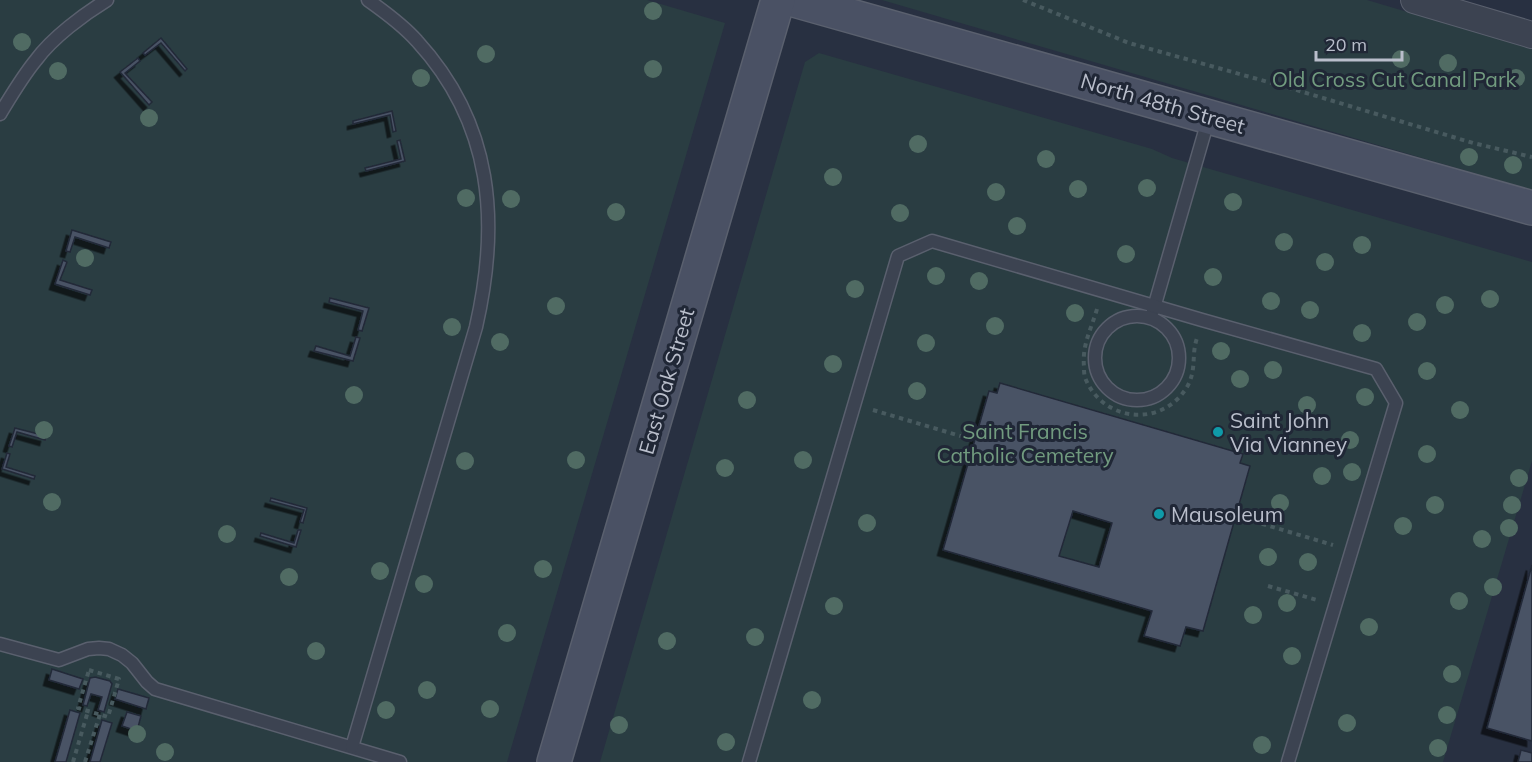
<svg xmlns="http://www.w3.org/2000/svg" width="1532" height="762" font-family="Mulish,sans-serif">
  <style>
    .green { fill: #2a3d42 }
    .building { fill: #495265; stroke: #222938; stroke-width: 1.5; fill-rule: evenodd; filter: url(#shadow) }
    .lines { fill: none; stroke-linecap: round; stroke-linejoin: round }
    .lane-casing { stroke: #5a606e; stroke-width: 15 }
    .street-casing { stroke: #5a606e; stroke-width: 28 }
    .secondary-casing { stroke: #5a606e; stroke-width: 36 }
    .path { stroke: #485a5f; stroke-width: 4; stroke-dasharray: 4.5 4.5; stroke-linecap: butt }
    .lane { stroke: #3c4351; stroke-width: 12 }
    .street { stroke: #3c4351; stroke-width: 26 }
    .secondary { stroke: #4a5164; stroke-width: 33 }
    .tree { fill: #506b63 }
    .culture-dot { fill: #0f9aa8; stroke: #202736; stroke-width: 2 }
    .labels { text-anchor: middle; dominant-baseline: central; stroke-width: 6; stroke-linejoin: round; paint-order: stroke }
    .park-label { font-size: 21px; fill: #719b7f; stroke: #202736 }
    .street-label { font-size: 21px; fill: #b9becb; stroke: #202736 }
    .poi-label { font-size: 21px; fill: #b9becb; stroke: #202736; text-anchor: start }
  </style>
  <defs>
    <filter id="shadow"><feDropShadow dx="-5.5" dy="5.5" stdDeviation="0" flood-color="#0009"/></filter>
  </defs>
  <rect width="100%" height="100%" fill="#283041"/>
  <g class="green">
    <path d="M0,0H647L725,23L507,762H0Z"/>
    <path d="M882,0H1367L1532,49V190Z"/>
    <path d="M819,53L1152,149L1172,158L1532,262V461L1443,762H600L805,62Z"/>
  </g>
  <g class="building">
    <path d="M161,38L187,69L185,71L161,43L145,55L143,53Z"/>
    <path d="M138,58L140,61L125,73L152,102L149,105L120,72Z"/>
    <path d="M392,111L396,131L393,132L390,115L353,124V121Z"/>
    <path d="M400,140L405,161L366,171L365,168L401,159L397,141Z"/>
    <path d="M72,230L111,242L109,248L75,237L70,252L66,251Z"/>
    <path d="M63,260L67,262L60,280L92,290L90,295L55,284Z"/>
    <path d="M330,298L369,308L362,331L358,330L363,311L329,302Z"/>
    <path d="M356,337L360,338L353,361L314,351L316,346L350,356Z"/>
    <path d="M1000,383L1243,454L1240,463L1250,466L1203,631L1186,627L1180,646L1144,636L1152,611L943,550L989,391L997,393ZM1073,511L1112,523L1099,567L1059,556Z"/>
    <path d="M15,428L46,436L45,440L17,432L12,447L9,446Z"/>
    <path d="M7,453L10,454L6,467L35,476L34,479L2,469Z"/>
    <path d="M271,498L307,508L303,523L300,522L304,510L270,501Z"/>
    <path d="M298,530H301L296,547L260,536L261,533L294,543Z"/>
    <path d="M1532,565V741L1487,728Z"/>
    <path d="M52,669L83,679L79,689L49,680Z"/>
    <path d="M95,677L110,681L112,684L104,712L98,710L102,697L91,694L87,706L83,705L90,678Z"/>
    <path d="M118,689L149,698L146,709L115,699Z"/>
    <path d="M70,710L80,713L66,762H55Z"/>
    <path d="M127,712L141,716L137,731L122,726Z"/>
    <path d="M102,720L112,723L100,762H90Z"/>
    <path d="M1521,750L1532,753V762H1518Z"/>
  </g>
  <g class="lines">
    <defs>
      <g id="lane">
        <path d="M0,114C11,96 22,77 36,60C52,38 84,14 107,0"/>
        <path d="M1153,311L1209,117"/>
        <circle cx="1137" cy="358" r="42"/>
        <path d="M0,644L59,660L88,649L99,648L109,649L122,655L132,663L147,682L155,689L400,762"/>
        <path d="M352,747L476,327C500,222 493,124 417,41C403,25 385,12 368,0"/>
        <path d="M749,762L898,256L932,241L1202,320L1376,369L1396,403L1288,762"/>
      </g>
      <path id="street" d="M1414,0L1532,35"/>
      <g id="secondary">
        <path d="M794,0L1532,208"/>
        <path d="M554,762L778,0"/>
      </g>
    </defs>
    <use href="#lane" class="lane-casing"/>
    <use href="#street" class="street-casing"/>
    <use href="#secondary" class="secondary-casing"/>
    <g class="path">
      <path d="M1023,0L1129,43L1293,89L1473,143L1532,157"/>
      <path d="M1097,309C1091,330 1082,344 1084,367C1084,371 1084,376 1086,380C1105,423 1163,427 1187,387C1197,369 1191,356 1197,338"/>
      <path d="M873,410L974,440"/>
      <path d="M1236,516L1333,545"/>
      <path d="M1268,586L1317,600"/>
      <path d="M89,670L119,679L108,717L78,708Z"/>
      <path d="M73,762L88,711"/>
      <path d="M85,762L100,714"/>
    </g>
    <use href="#lane" class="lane"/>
    <use href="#street" class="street"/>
    <use href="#secondary" class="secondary"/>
  </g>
  <g class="tree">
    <circle cx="653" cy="11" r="9"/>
    <circle cx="22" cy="42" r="9"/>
    <circle cx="486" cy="54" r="9"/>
    <circle cx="1401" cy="59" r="9"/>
    <circle cx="1448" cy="63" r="9"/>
    <circle cx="653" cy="69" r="9"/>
    <circle cx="58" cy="71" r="9"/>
    <circle cx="421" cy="78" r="9"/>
    <circle cx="1516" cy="78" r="9"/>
    <circle cx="149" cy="118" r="9"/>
    <circle cx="918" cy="144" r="9"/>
    <circle cx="1469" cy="157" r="9"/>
    <circle cx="1046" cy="159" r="9"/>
    <circle cx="1513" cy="165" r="9"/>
    <circle cx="833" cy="177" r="9"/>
    <circle cx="1147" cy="188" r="9"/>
    <circle cx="1078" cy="189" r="9"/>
    <circle cx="996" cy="192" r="9"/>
    <circle cx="466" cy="198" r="9"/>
    <circle cx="511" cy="199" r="9"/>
    <circle cx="1233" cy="202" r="9"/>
    <circle cx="616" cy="212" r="9"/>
    <circle cx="900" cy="213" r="9"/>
    <circle cx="1017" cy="226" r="9"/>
    <circle cx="1284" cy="242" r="9"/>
    <circle cx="1362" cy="245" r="9"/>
    <circle cx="1126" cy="254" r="9"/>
    <circle cx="85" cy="258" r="9"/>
    <circle cx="1325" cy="262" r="9"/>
    <circle cx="936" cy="276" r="9"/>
    <circle cx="1213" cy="277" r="9"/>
    <circle cx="979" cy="281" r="9"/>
    <circle cx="855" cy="289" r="9"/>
    <circle cx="1490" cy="299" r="9"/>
    <circle cx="1271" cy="301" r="9"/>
    <circle cx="1445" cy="305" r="9"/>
    <circle cx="556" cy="306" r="9"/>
    <circle cx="1310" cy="310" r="9"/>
    <circle cx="1075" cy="313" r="9"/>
    <circle cx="1417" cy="322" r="9"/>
    <circle cx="995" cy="326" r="9"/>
    <circle cx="452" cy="327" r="9"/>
    <circle cx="1362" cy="333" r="9"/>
    <circle cx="500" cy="342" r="9"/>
    <circle cx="926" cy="343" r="9"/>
    <circle cx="1221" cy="351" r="9"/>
    <circle cx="833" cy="364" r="9"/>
    <circle cx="1273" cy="370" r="9"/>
    <circle cx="1427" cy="371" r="9"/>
    <circle cx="1240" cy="379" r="9"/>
    <circle cx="917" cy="391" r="9"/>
    <circle cx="354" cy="395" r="9"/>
    <circle cx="1365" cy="397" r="9"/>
    <circle cx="747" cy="400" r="9"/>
    <circle cx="1307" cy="405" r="9"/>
    <circle cx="1460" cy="410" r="9"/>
    <circle cx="44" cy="430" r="9"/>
    <circle cx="1350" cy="440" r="9"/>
    <circle cx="1427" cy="454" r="9"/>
    <circle cx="576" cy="460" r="9"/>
    <circle cx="803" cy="460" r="9"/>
    <circle cx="465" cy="461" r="9"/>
    <circle cx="725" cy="468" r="9"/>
    <circle cx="1352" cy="472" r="9"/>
    <circle cx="1322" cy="476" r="9"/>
    <circle cx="1519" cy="478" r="9"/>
    <circle cx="52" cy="502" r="9"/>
    <circle cx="1280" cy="503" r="9"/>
    <circle cx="1435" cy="505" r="9"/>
    <circle cx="1512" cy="505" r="9"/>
    <circle cx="867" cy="523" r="9"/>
    <circle cx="1403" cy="526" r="9"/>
    <circle cx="1509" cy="528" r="9"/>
    <circle cx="227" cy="534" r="9"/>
    <circle cx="1482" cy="539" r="9"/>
    <circle cx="1268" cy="557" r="9"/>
    <circle cx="1308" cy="562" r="9"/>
    <circle cx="543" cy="569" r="9"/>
    <circle cx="380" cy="571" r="9"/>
    <circle cx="289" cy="577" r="9"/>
    <circle cx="424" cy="584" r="9"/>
    <circle cx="1493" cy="587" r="9"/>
    <circle cx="1459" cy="601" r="9"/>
    <circle cx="1287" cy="603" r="9"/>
    <circle cx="834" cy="606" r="9"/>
    <circle cx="1253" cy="615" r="9"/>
    <circle cx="1369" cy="627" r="9"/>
    <circle cx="507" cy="633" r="9"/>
    <circle cx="755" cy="637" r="9"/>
    <circle cx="667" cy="641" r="9"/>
    <circle cx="316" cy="651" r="9"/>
    <circle cx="1292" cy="656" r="9"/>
    <circle cx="1452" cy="674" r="9"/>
    <circle cx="427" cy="690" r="9"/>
    <circle cx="812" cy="700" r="9"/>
    <circle cx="490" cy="709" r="9"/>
    <circle cx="386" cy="710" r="9"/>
    <circle cx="1447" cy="715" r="9"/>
    <circle cx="1347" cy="723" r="9"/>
    <circle cx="619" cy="725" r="9"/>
    <circle cx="137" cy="734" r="9"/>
    <circle cx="726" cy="742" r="9"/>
    <circle cx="1262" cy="745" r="9"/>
    <circle cx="1438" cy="748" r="9"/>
    <circle cx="165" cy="752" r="9"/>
  </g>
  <g class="culture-dot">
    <circle cx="1218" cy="432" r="6"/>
    <circle cx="1159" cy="514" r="6"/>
  </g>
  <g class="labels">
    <g class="park-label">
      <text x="1394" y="79">Old Cross Cut Canal Park</text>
      <text x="1025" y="431">Saint Francis<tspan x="1025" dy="24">Catholic Cemetery</tspan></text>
    </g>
    <g class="street-label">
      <text transform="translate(1163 103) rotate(16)">North 48th Street</text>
      <text transform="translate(666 381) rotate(-74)">East Oak Street</text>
    </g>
    <g class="poi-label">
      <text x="1230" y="420">Saint John<tspan x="1230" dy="24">Via Vianney</tspan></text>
      <text x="1171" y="514">Mausoleum</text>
    </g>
  </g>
  <path d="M1316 51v9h86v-9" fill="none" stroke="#b9becb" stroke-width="3"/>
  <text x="1325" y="51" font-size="18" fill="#b9becb" stroke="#202736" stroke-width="4.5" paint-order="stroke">20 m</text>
</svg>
